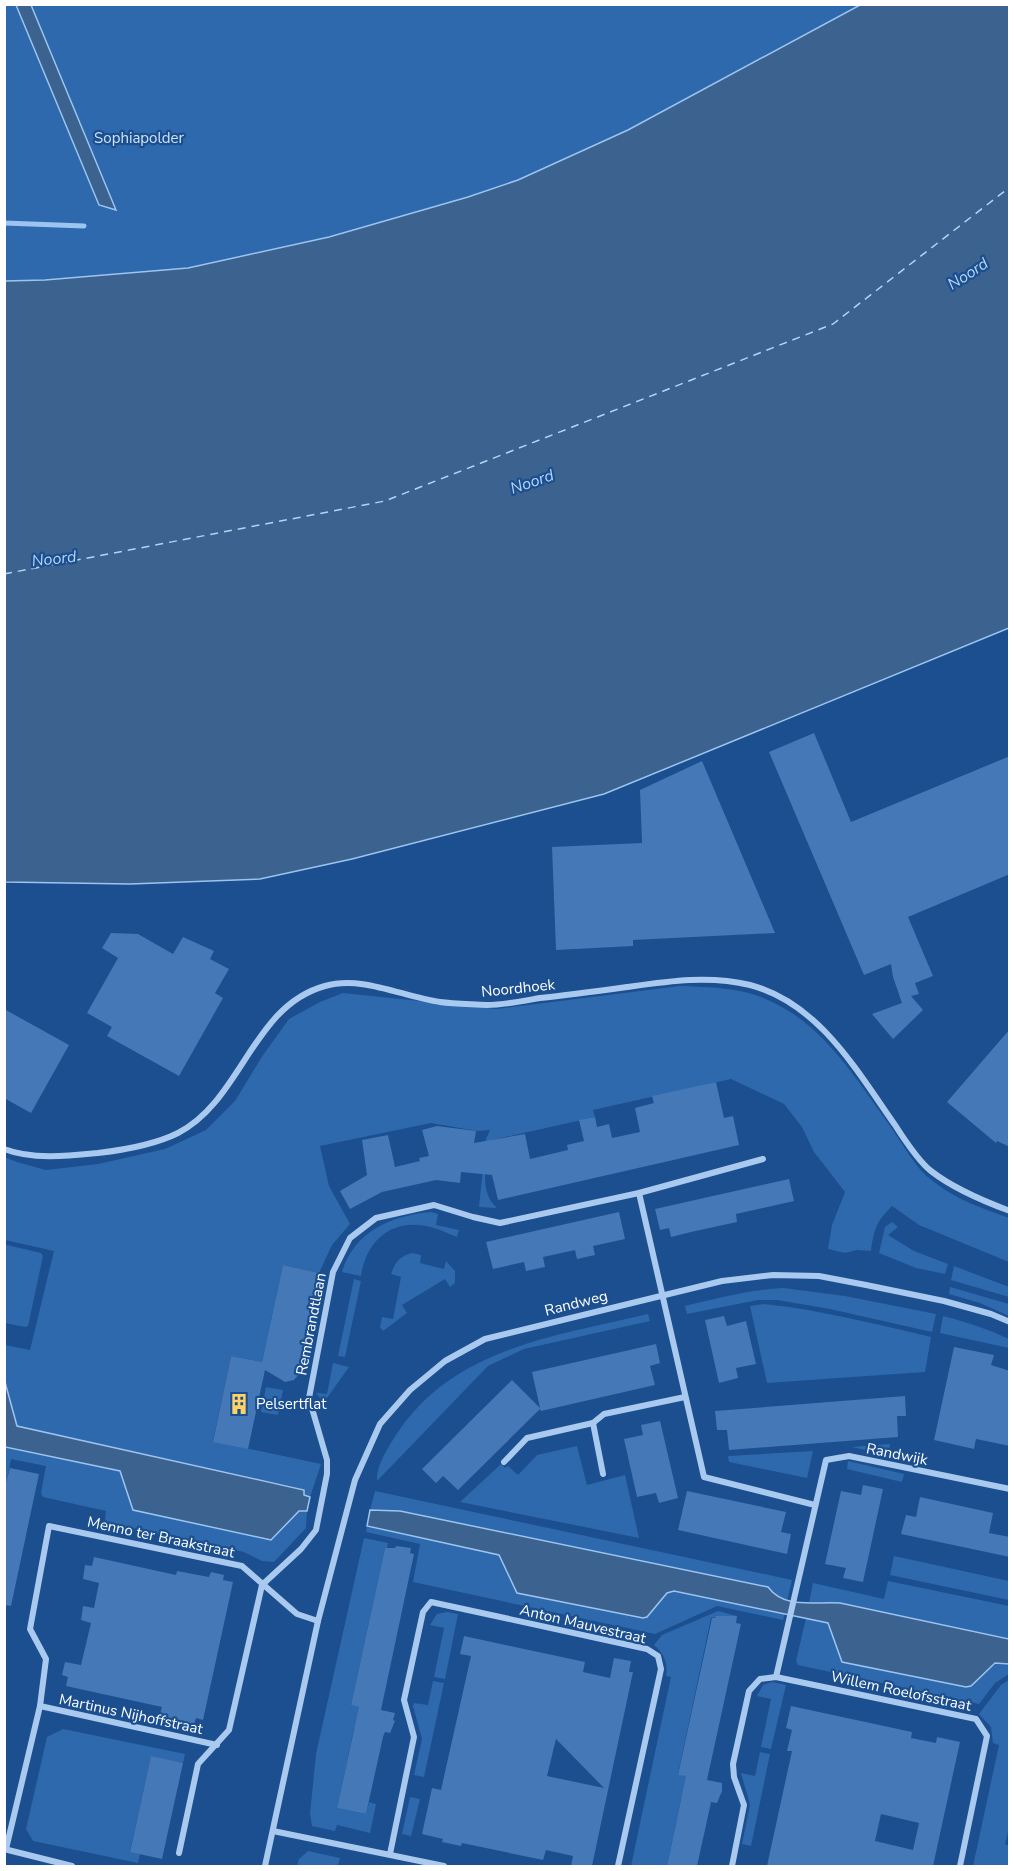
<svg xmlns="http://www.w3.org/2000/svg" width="1014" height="1871" font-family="'Nunito Sans',sans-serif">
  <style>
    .green { fill: #2e69ad }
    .water { fill: #3c6290; stroke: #9cc4f0; stroke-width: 1.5 }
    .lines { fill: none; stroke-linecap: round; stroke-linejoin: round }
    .stream { stroke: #9cc4f0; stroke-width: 5 }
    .ferry { stroke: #b5d3f5; stroke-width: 1.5; stroke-dasharray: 8 6; stroke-linecap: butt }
    .building { fill: #4478b7; fill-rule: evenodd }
    .minor { stroke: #a9c9ee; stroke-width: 6 }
    .labels { text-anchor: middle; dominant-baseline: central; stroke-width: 4.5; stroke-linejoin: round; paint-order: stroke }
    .park-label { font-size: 15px; fill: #cfe3fa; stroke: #1b4f8f }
    .street-label { font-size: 15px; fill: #fff; stroke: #1b4f8f }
    .poi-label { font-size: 15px; fill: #fff; stroke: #1b4f8f; text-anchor: start }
    .water-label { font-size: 16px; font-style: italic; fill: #b5d3f5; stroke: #1b4f8f }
  </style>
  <rect width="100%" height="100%" fill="#1b4f8f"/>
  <g class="green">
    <path d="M4,5H860L628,130L518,180L468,197L329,237L188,268L45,280L5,281Z"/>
    <path d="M680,986C704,987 729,987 752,994C817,1014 851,1072 888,1123C899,1138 915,1167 929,1178C954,1199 979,1207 1009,1218V1262L919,1225L892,1206C876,1222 874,1229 871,1251L857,1250L845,1253L828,1249L832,1225L845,1192L814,1152L802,1127L784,1104L731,1079L593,1110L595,1117L492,1140L489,1142C487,1165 478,1191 497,1208L479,1207L486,1139L490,1130L477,1131L431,1123L320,1146L329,1186L350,1224L332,1245L319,1273L283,1265L262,1362L231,1356L213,1441L321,1464L310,1497L304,1495V1490L291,1486L17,1426L5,1382V1345L30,1350L54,1251L5,1240L4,1157L17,1162L46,1170L98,1164L165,1149L206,1130L235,1101L263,1055L289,1019L320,1002L343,993L496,1009Z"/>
    <path d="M431,1212L438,1214L436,1225L459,1230L457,1237C447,1233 437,1228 426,1226C390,1219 366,1242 361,1276L342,1272C354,1231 393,1215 431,1212Z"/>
    <path d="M892,1222L898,1227L888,1235L914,1251L948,1264L945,1274L916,1268L879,1253L885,1227Z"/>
    <path d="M7,1245L41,1253L43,1256L28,1326L25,1327L5,1323L4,1246Z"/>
    <path d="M412,1253L421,1255L420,1263L444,1269L446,1261L455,1271V1283L450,1287L445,1279L402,1305L407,1313L383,1331L380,1327L382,1317L393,1319L401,1277L391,1274C395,1262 400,1256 412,1253Z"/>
    <path d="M954,1266L1009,1287V1297L951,1280Z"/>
    <path d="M354,1279L361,1281L345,1357L338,1356Z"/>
    <path d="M950,1287L1009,1304V1316L980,1303L949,1294Z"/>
    <path d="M783,1288L845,1296L936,1314L932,1332L830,1309L777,1300H758L687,1314L685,1306C717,1298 749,1290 783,1288Z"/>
    <path d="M764,1304C821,1310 876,1324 931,1337L925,1372L767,1383L750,1306Z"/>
    <path d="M648,1314L650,1321L524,1349L488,1366L377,1481C376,1465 388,1448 396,1435C452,1348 555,1336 648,1314Z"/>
    <path d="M943,1316C966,1322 988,1329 1009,1339V1348L940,1333Z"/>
    <path d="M333,1363L349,1367L327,1398L321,1399L316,1393L327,1394Z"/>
    <path d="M266,1387L283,1390L278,1415L261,1412Z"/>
    <path d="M890,1444L888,1455L852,1447Z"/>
    <path d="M577,1446L587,1485L625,1475L639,1538L460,1502L501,1464L505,1468L508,1466L518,1475L537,1455Z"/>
    <path d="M5,1447L307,1511L306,1528L274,1562L262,1561L244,1552L108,1523L105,1519L106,1511L43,1497L41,1493L46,1466L11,1459L5,1491Z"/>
    <path d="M813,1451L807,1478L729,1462L728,1456Z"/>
    <path d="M848,1461L904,1474L902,1482L847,1469Z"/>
    <path d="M375,1491L792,1580L787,1601L772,1593L768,1587L400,1511L370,1510Z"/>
    <path d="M367,1526L499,1555L517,1593L643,1618L647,1617L667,1593L674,1591L785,1613L783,1620L717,1606L655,1634L413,1582L420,1544L366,1532Z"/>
    <path d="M364,1538L388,1543L387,1548H385L351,1705L371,1709L354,1729L337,1808L366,1814L369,1802L376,1804L370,1833L337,1825L335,1831L312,1826L310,1814L316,1754Z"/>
    <path d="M894,1556L1009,1581V1600L890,1575Z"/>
    <path d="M888,1581L1009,1606V1639L840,1603L819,1605L809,1603L813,1583L884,1599Z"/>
    <path d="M718,1611L737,1616H723L722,1620L716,1617L711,1618L678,1774L698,1779L681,1799L667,1866H631L671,1677L666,1676C668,1662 664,1654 654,1645L662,1635Z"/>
    <path d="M447,1612L458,1614L445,1679L434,1677L444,1628L430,1625L437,1614Z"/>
    <path d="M806,1618L828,1623L842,1662L966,1687L998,1662L1009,1664V1674L995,1683L979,1704L798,1665L796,1661Z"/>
    <path d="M1009,1680L1010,1824L1005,1844L1009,1846V1866H973L999,1745L993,1743L991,1727L979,1714L1001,1685Z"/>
    <path d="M433,1681L444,1683L424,1777L414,1775L422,1739L413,1706L414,1703L428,1705Z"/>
    <path d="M772,1682L786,1685L771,1749L761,1747L771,1699L757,1696L763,1685Z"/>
    <path d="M63,1729L185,1754L183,1763L151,1757L130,1851L140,1854L138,1863L33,1841L26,1829L47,1737Z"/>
    <path d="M760,1752L770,1754L751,1846L742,1844L750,1805L741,1773L755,1776Z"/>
    <path d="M410,1797L420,1799L411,1836L402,1834Z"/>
    <path d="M308,1851L340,1858L338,1866H297L299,1859Z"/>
  </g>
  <g class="water">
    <path d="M16,5H31L116,210L99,205Z"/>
    <path d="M860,5H1009V628L604,794L352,859L260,879L130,884L5,882V281L45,280L188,268L329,237L468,197L518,180L628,130Z"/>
    <path d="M5,1382L17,1426L304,1490V1495L310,1497L307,1511H299L271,1540L133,1510L120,1471L5,1447Z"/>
    <path d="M370,1510L400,1511L768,1587C785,1610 816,1601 840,1603L1009,1639V1664L995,1663L971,1686L966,1687L842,1662L828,1623L674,1591L667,1593L647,1617L643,1618L517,1593L499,1555L367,1526Z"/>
  </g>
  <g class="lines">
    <path class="stream" d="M4,223L84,226"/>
    <path class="ferry" d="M4,574L385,501L833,324L1010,187"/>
  </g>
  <g class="building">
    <path d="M814,733L851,822L1010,756V874L908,917L933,976L915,983L919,994L911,996L923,1010L893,1039L872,1014L902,1003L893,977L891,964L864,975L769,752Z"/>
    <path d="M702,761L775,933L633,940V946L556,950L552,847L642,843L640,790Z"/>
    <path d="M111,933L138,934L173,954L183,937L214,951L210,959L229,969L215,993L223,998L179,1076L107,1036L112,1027L87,1013L118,958L102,948Z"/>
    <path d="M4,1009L69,1045L31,1113L4,1098Z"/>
    <path d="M1010,1029V1147L997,1141L996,1143L947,1102Z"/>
    <path d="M716,1082L724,1118L733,1116L739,1145L498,1200L492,1175L461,1172L460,1183L436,1180L382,1192L350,1209L340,1191L367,1175L362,1140L388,1135L395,1167L420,1161L419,1158L429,1156L422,1130L437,1126L476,1131L474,1143L525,1134L530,1159L568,1150L567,1145L584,1141L579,1120L595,1117L597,1127L609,1124L612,1138L640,1132L635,1108L654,1103L652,1096Z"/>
    <path d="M789,1179L794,1201L736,1214L737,1222L691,1232L671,1237L669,1228L660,1230L655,1209Z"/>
    <path d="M619,1212L625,1239L593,1246L595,1255L577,1259L575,1250L543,1257L545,1267L526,1271L524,1262L493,1269L486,1242Z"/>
    <path d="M283,1265L319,1273L299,1374L294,1380L285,1382L265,1370L248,1449L213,1442L231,1356L262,1362Z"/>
    <path d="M724,1316L727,1326L746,1321L756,1364L736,1368L738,1378L719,1383L705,1320Z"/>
    <path d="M656,1344L660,1363L650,1366L655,1385L541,1411L540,1409L458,1490L443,1476L436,1483L422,1469L512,1380L540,1408L532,1372Z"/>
    <path d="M954,1347L994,1355L991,1365L1010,1371V1446L976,1439L974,1449L934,1440Z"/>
    <path d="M905,1396L906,1416H897L898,1437L729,1450L727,1430H717L715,1411Z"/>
    <path d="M660,1421L678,1498L659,1503L656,1493L637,1497L624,1439L643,1435L641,1425Z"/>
    <path d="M10,1468L39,1474L11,1606L4,1605V1491Z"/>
    <path d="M863,1485L883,1489L863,1582L843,1578L846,1568L825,1564L841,1491L861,1495Z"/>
    <path d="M687,1491L786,1512L781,1532L791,1534L787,1554L678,1530Z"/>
    <path d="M920,1497L993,1513L989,1533L1010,1537V1557L901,1534L906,1515L916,1517Z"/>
    <path d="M396,1546L411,1548L410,1553L414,1554L381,1710L395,1713L393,1720L395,1721L390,1733L385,1732L383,1737L366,1814L337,1808L359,1707L351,1705L385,1548H395Z"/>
    <path d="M94,1557L176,1575L177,1571L209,1577L211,1572L224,1575L223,1580L233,1582L203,1720L196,1718L194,1724L166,1718L167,1715L160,1714L162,1707L66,1686L68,1677L62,1675L65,1662L81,1665L91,1623L81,1620L83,1606L94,1608L99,1583L83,1579L85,1565L92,1566Z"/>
    <path d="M716,1616H737L736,1623L741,1624L707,1780L722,1783V1791L717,1803L711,1802L710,1807L697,1866H667L686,1776L678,1775L712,1618H715Z"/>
    <path d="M464,1636L585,1662L583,1672L610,1678L614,1658L631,1661L629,1672H633L592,1866H571L573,1856L546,1850L543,1860L462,1843L461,1846L442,1842L443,1839L422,1834L432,1788L441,1790L471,1656L460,1654ZM556,1739L604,1788L547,1776Z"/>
    <path d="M791,1706L912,1732L911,1738L936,1743L937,1737L960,1742L933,1866H767L792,1751H787L792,1730L786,1728ZM881,1814L919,1823L913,1850L875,1841Z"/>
    <path d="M151,1756L183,1763L162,1859L130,1852Z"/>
  </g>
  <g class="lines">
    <g class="minor">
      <path d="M4,1149C33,1160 68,1156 98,1153C124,1150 154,1145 178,1133C242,1100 252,1006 325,986C362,975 403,997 440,1002C455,1004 472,1004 487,1005C504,1005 523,1001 540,998C569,995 598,991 627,987C669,981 709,975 750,985C819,1003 857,1071 895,1125C904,1139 918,1161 931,1171C954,1189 983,1201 1010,1211"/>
      <path d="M639,1193L704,1477L815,1505"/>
      <path d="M593,1423L603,1474"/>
      <path d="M504,1462L527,1438L593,1423L604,1414L685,1397"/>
      <path d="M776,1677L826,1460L849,1456L1010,1489"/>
      <path d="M40,1706L217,1745"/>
      <path d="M273,1831L444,1866"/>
      <path d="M4,1849L72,1866"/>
      <path d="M6,1849L40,1706L46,1659L30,1629L49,1526L242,1566L297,1614L318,1621"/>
      <path d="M179,1853L198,1764L229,1730L262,1585L301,1549L316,1530L327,1474V1460L309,1398L333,1272L350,1238L376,1218L434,1205L473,1217L500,1223L639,1193L763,1159"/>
      <path d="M390,1854L414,1737L404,1700L423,1612L431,1602L647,1649L658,1656L661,1669L618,1866"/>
      <path d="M265,1866L318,1621L355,1480L380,1424L410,1390L445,1361L485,1339L722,1281L773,1275L819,1276L866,1285L944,1301L991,1314L1010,1322"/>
      <path d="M732,1866L744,1805L734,1777L733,1764L749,1691L760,1679L776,1677L976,1719L987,1736L960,1866"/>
    </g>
  </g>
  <defs>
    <symbol id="building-bare" viewBox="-9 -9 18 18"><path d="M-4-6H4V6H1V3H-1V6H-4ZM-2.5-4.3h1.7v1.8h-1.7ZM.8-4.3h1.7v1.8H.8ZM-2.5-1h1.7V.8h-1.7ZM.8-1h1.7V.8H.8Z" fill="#ffd166" stroke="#1b4f8f" stroke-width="2.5" paint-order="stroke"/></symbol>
  </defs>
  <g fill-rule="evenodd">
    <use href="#building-bare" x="224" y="1389" width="30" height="30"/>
  </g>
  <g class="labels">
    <g class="park-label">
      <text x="139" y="138">Sophiapolder</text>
    </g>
    <g class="street-label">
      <text transform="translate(518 988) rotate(-6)">Noordhoek</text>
      <text transform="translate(576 1303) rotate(-14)">Randweg</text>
      <text transform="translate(311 1324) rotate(-79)">Rembrandtlaan</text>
      <text transform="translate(897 1454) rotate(11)">Randwijk</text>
      <text transform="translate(161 1537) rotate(12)">Menno ter Braakstraat</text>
      <text transform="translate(583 1624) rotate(13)">Anton Mauvestraat</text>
      <text transform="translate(901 1691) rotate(12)">Willem Roelofsstraat</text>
      <text transform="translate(131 1714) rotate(12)">Martinus Nijhoffstraat</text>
    </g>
    <g class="poi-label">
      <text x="256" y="1404">Pelsertflat</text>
    </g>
    <g class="water-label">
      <text transform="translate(968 274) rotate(-33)">Noord</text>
      <text transform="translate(532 482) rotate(-19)">Noord</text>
      <text transform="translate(54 559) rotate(-6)">Noord</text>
    </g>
  </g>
  <rect width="1014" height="1871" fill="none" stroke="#ffffff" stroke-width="12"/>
</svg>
